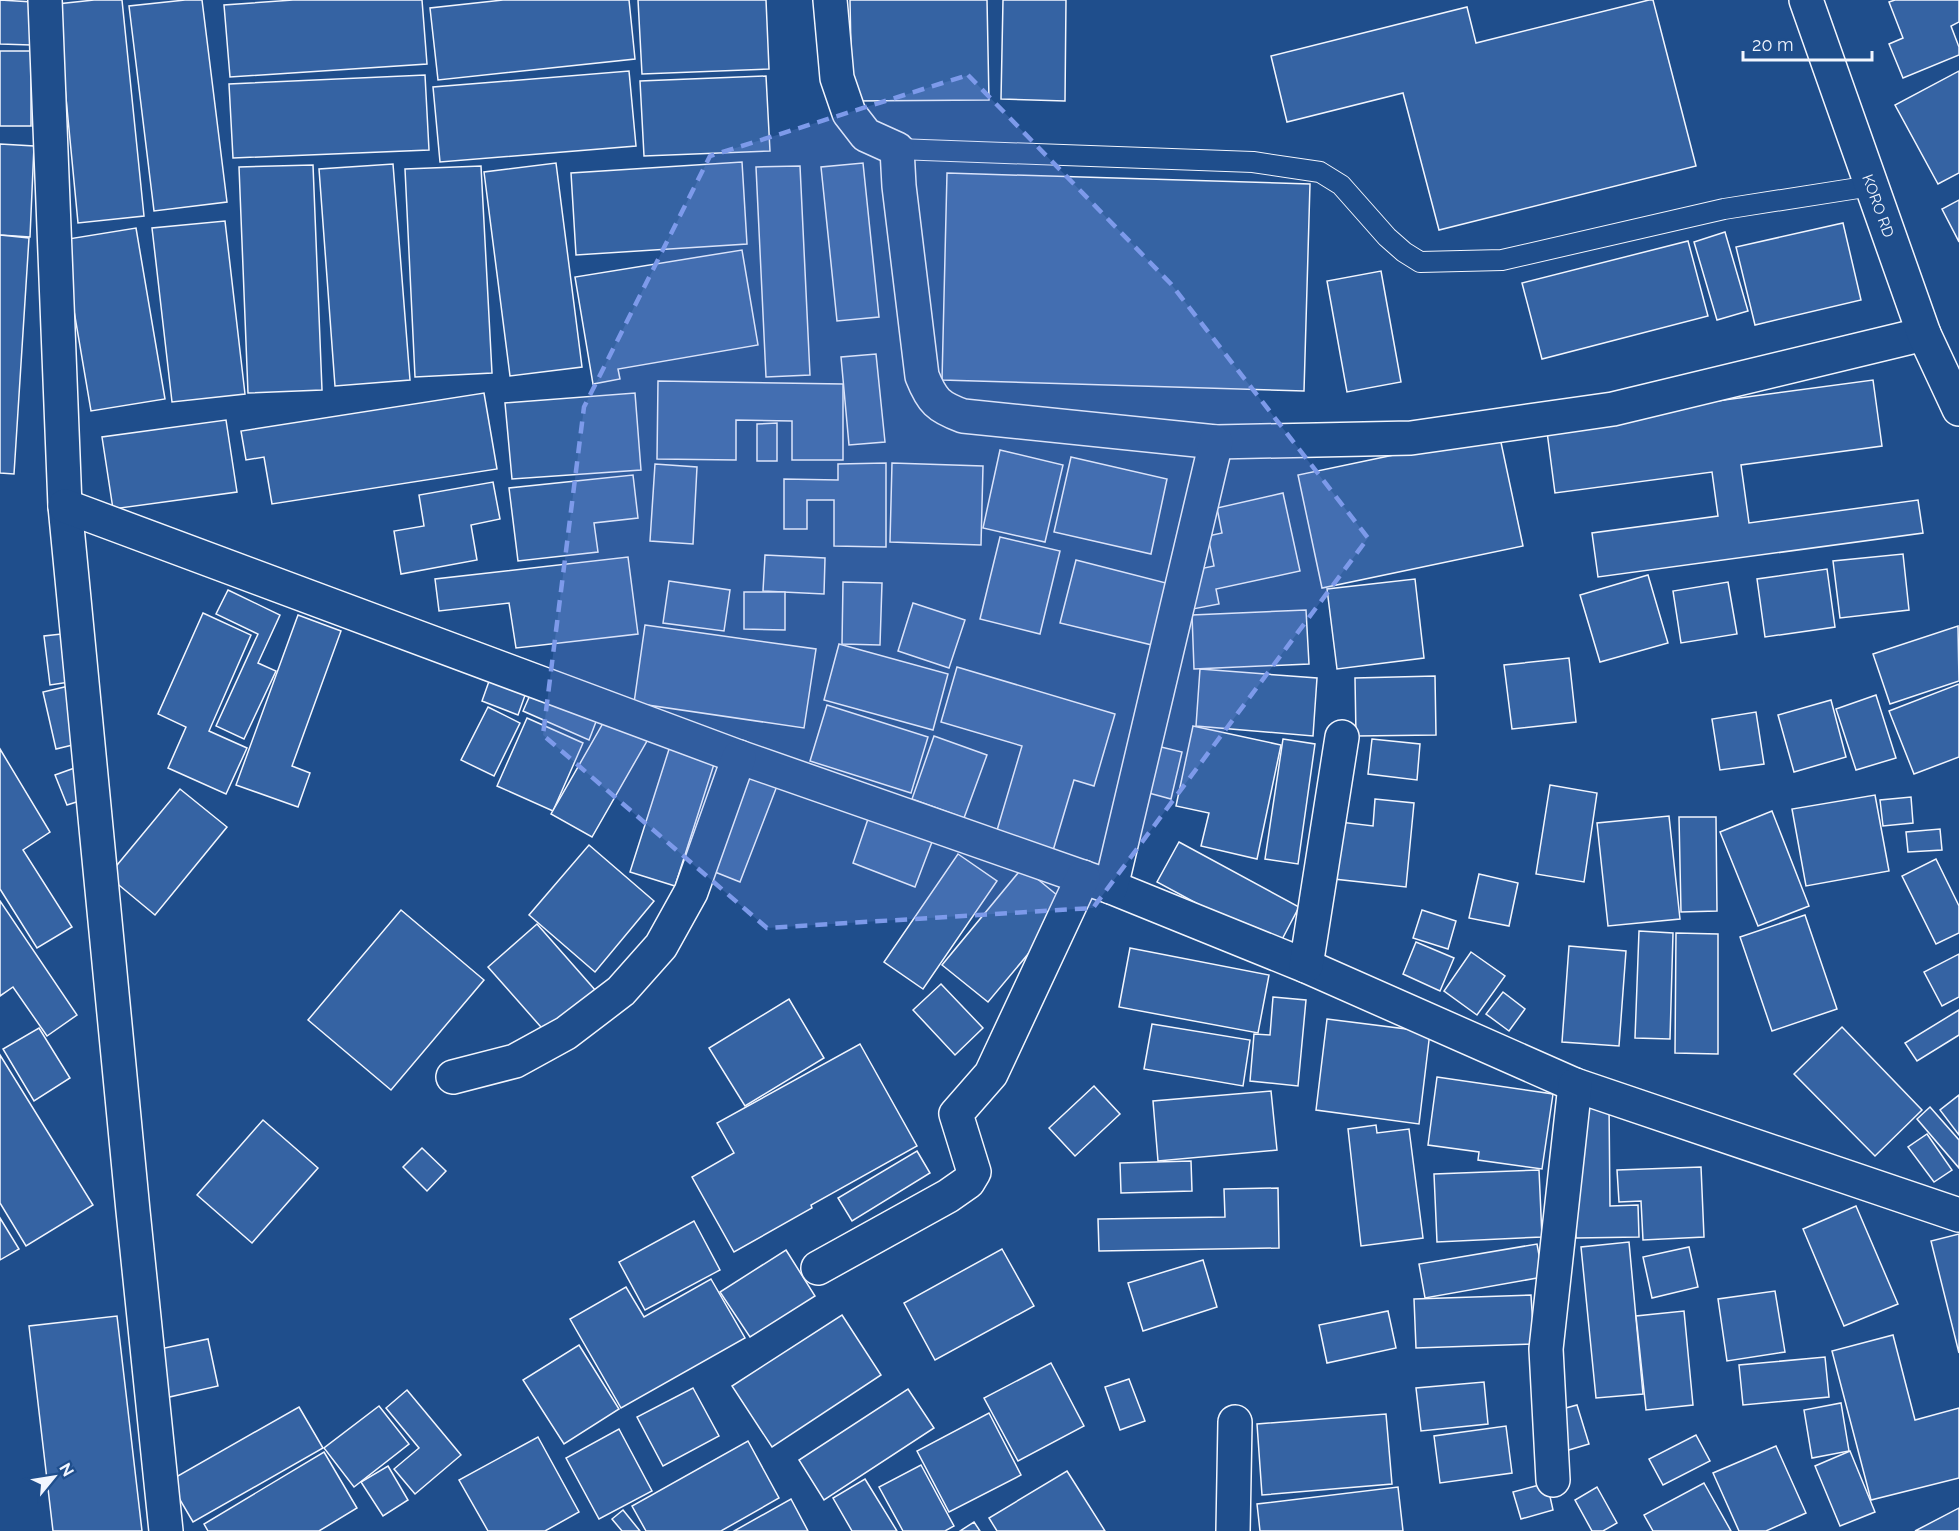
<svg xmlns="http://www.w3.org/2000/svg" width="1959" height="1531" font-family="Raleway,sans-serif">
  <style>
    .building { fill: #3563a3; stroke: #f2f6ff; stroke-width: 1.5 }
    .lines { fill: none; stroke-linecap: round; stroke-linejoin: round }
    .lane-casing { stroke: #f2f6ff; stroke-width: 22 }
    .street-casing { stroke: #f2f6ff; stroke-width: 36 }
    .lane { stroke: #1f4e8c; stroke-width: 20 }
    .street { stroke: #1f4e8c; stroke-width: 33 }
    .marked { fill: #7d9aea; fill-opacity: 0.2; stroke: #7d9aea; stroke-width: 4.5; stroke-dasharray: 12 8; stroke-linejoin: round }
    .labels { text-anchor: middle; dominant-baseline: central; stroke-width: 4.5; stroke-linejoin: round; paint-order: stroke }
    .street-label { font-size: 15px; fill: #f2f6ff; stroke: #1f4e8c }
  </style>
  <rect width="100%" height="100%" fill="#1f4e8c"/>
  <g class="building">
    <path d="M0,0L33,2L31,45L0,44Z"/>
    <path d="M94,0H122L144,216L78,223L57,4Z"/>
    <path d="M185,0H202L227,202L154,211L129,6Z"/>
    <path d="M293,0H422L427,64L230,77L224,5Z"/>
    <path d="M503,0H629L635,59L438,80L430,8Z"/>
    <path d="M638,0H766L769,69L642,74Z"/>
    <path d="M850,0H987L989,100L852,101Z"/>
    <path d="M1003,0H1066L1065,101L1001,99Z"/>
    <path d="M1649,0H1653L1696,166L1439,230L1403,93L1287,122L1271,56L1467,7L1476,43Z"/>
    <path d="M1895,0H1959V22L1951,26L1959,47V55L1903,78L1889,44L1903,38L1889,2Z"/>
    <rect x="0" y="51" width="31" height="75"/>
    <path d="M629,71L636,146L440,162L433,87Z"/>
    <path d="M1959,71V173L1938,184L1895,105Z"/>
    <path d="M425,75L429,150L233,158L229,84Z"/>
    <path d="M766,76L770,151L644,156L640,81Z"/>
    <path d="M0,144L34,146L30,237L0,235Z"/>
    <path d="M742,162L747,244L576,255L571,173Z"/>
    <path d="M556,163L582,367L510,376L484,172Z"/>
    <path d="M863,163L879,317L837,321L821,167Z"/>
    <path d="M393,164L410,380L335,386L319,169Z"/>
    <path d="M313,165L322,390L248,393L239,167Z"/>
    <path d="M481,166L492,373L415,377L405,169Z"/>
    <path d="M800,166L810,375L766,377L756,167Z"/>
    <path d="M947,173L1310,184L1304,391L942,380Z"/>
    <path d="M1959,200V242L1942,209Z"/>
    <path d="M225,221L245,394L172,402L152,228Z"/>
    <path d="M1843,223L1861,300L1755,325L1736,247Z"/>
    <path d="M136,228L165,399L91,411L62,240Z"/>
    <path d="M1725,232L1748,311L1717,320L1694,242Z"/>
    <path d="M0,235L29,238L14,474L0,473Z"/>
    <path d="M1688,241L1708,316L1542,359L1522,283Z"/>
    <path d="M742,250L758,345L618,369L620,379L593,384L575,277Z"/>
    <path d="M1381,271L1401,382L1347,392L1327,281Z"/>
    <path d="M876,354L885,442L849,445L841,357Z"/>
    <path d="M1873,380L1882,446L1741,465L1749,523L1918,500L1923,533L1598,577L1592,533L1718,516L1712,472L1555,493L1546,424Z"/>
    <path d="M658,381L843,384V460H792V421L736,420V460L657,459Z"/>
    <path d="M484,393L497,469L272,504L264,457L246,460L241,431Z"/>
    <path d="M635,393L641,470L512,479L505,403Z"/>
    <path d="M226,420L237,492L113,509L102,437Z"/>
    <path d="M777,423V461H757V424Z"/>
    <path d="M1499,433L1523,546L1322,588L1298,475Z"/>
    <path d="M1000,450L1063,465L1045,542L983,528Z"/>
    <path d="M1071,457L1167,479L1151,554L1054,532Z"/>
    <path d="M886,463V547L834,546V500H807V529H784V479L838,480V464Z"/>
    <path d="M892,463L983,466L981,545L890,542Z"/>
    <path d="M655,464L697,467L693,544L650,541Z"/>
    <path d="M633,475L638,518L594,523L598,552L518,561L509,488Z"/>
    <path d="M493,482L500,519L471,525L477,560L401,574L394,531L424,526L419,495Z"/>
    <path d="M1283,493L1300,571L1216,589L1219,604L1193,609L1185,572L1214,566L1208,536L1222,533L1217,508Z"/>
    <path d="M1000,537L1060,551L1040,634L980,619Z"/>
    <path d="M1903,554L1909,610L1840,618L1833,561Z"/>
    <path d="M765,555L825,558L824,594L763,591Z"/>
    <path d="M628,557L638,634L516,648L509,603L439,611L435,579Z"/>
    <path d="M1076,560L1166,583L1152,645L1060,623Z"/>
    <path d="M1827,569L1835,627L1765,637L1757,579Z"/>
    <path d="M1648,575L1668,643L1600,662L1580,595Z"/>
    <path d="M1415,579L1424,658L1337,669L1327,589Z"/>
    <path d="M669,581L730,590L724,631L663,623Z"/>
    <path d="M843,582L882,583L880,645L842,644Z"/>
    <path d="M1728,582L1737,634L1681,643L1673,591Z"/>
    <path d="M228,590L280,615L258,663L276,671L244,739L216,726L258,634L216,614Z"/>
    <path d="M744,592H785V630L744,629Z"/>
    <path d="M913,603L965,620L949,668L898,651Z"/>
    <path d="M1306,610L1309,664L1194,669L1192,615Z"/>
    <path d="M203,613L251,635L209,731L247,748L226,794L168,768L186,727L158,714Z"/>
    <path d="M298,615L341,631L292,766L310,773L298,807L236,785Z"/>
    <path d="M645,625L816,649L804,728L634,703Z"/>
    <path d="M1958,626L1959,681L1890,704L1873,654Z"/>
    <path d="M70,633L76,681L50,685L44,636Z"/>
    <path d="M839,644L948,674L933,730L824,700Z"/>
    <path d="M1569,658L1576,722L1512,729L1504,665Z"/>
    <path d="M957,667L1115,714L1094,786L1074,780L1052,854L995,837L1022,746L941,722Z"/>
    <path d="M1200,669L1317,678L1313,736L1196,726Z"/>
    <path d="M493,670L529,684L518,715L482,701Z"/>
    <path d="M1435,676L1436,735L1356,736L1355,678Z"/>
    <path d="M1959,684V757L1914,774L1889,711Z"/>
    <path d="M73,685L85,742L56,749L43,692Z"/>
    <path d="M534,686L599,714L589,740L523,711Z"/>
    <path d="M1876,695L1896,758L1856,770L1836,709Z"/>
    <path d="M1831,700L1846,757L1794,772L1778,715Z"/>
    <path d="M827,705L928,737L911,793L810,761Z"/>
    <path d="M488,707L520,723L494,776L461,760Z"/>
    <path d="M1756,712L1764,764L1720,770L1712,719Z"/>
    <path d="M527,718L583,743L553,811L497,786Z"/>
    <path d="M606,718L647,741L592,837L551,814Z"/>
    <path d="M1193,726L1281,745L1257,859L1201,846L1209,813L1176,806Z"/>
    <path d="M934,736L987,755L964,818L912,799Z"/>
    <path d="M1283,739L1315,744L1298,864L1265,859Z"/>
    <path d="M1372,739L1420,744L1417,780L1368,774Z"/>
    <path d="M671,743L716,758L675,886L630,872Z"/>
    <path d="M1157,746L1182,752L1171,799L1145,792Z"/>
    <path d="M0,749L50,832L23,850L72,927L37,948L0,889Z"/>
    <path d="M80,766L92,797L67,805L55,775Z"/>
    <path d="M742,772L777,786L740,882L705,868Z"/>
    <path d="M1550,785L1597,793L1584,882L1536,874Z"/>
    <path d="M180,789L227,827L155,915L108,876Z"/>
    <path d="M1875,795L1889,871L1806,886L1792,809Z"/>
    <path d="M1911,797L1913,823L1883,826L1880,800Z"/>
    <path d="M1375,799L1414,803L1406,887L1334,879L1340,822L1373,826Z"/>
    <path d="M1772,811L1809,906L1758,926L1720,832Z"/>
    <path d="M1669,816L1680,919L1608,926L1597,823Z"/>
    <path d="M1679,817H1716L1717,911L1681,912Z"/>
    <path d="M868,819L932,842L915,887L853,863Z"/>
    <path d="M1940,829L1942,850L1908,852L1906,832Z"/>
    <path d="M1179,842L1299,907L1278,947L1157,882Z"/>
    <path d="M589,845L654,901L595,972L529,915Z"/>
    <path d="M958,854L997,881L923,989L884,962Z"/>
    <path d="M1936,859L1959,906V933L1936,944L1902,876Z"/>
    <path d="M1023,867L1069,905L988,1002L942,965Z"/>
    <path d="M1479,874L1518,883L1509,926L1469,918Z"/>
    <path d="M0,901L77,1015L47,1036L13,987L0,996Z"/>
    <path d="M401,910L484,980L391,1090L308,1020Z"/>
    <path d="M1422,910L1456,921L1448,949L1413,938Z"/>
    <path d="M1805,915L1837,1009L1772,1031L1740,937Z"/>
    <path d="M537,924L596,991L548,1035L488,967Z"/>
    <path d="M1639,931L1673,933L1670,1039L1635,1038Z"/>
    <path d="M1676,933L1718,934V1054L1675,1053Z"/>
    <path d="M1416,942L1454,958L1440,991L1403,974Z"/>
    <path d="M1569,946L1626,951L1619,1046L1562,1042Z"/>
    <path d="M1130,948L1269,975L1258,1033L1119,1007Z"/>
    <path d="M1471,952L1505,976L1477,1015L1444,991Z"/>
    <path d="M1959,954V997L1942,1006L1924,972Z"/>
    <path d="M941,984L983,1028L955,1055L913,1010Z"/>
    <path d="M1503,992L1525,1009L1509,1031L1486,1014Z"/>
    <path d="M1273,997L1306,1000L1298,1086L1250,1081L1254,1034L1270,1035Z"/>
    <path d="M789,999L824,1058L745,1106L709,1048Z"/>
    <path d="M1959,1010V1035L1917,1061L1905,1043Z"/>
    <path d="M1327,1019L1430,1032L1419,1124L1316,1110Z"/>
    <path d="M1152,1024L1250,1040L1243,1086L1144,1069Z"/>
    <path d="M1842,1027L1922,1110L1875,1156L1794,1074Z"/>
    <path d="M39,1028L70,1078L34,1101L3,1049Z"/>
    <path d="M860,1044L917,1146L811,1205L812,1208L734,1252L692,1177L734,1153L717,1123Z"/>
    <path d="M0,1055L93,1205L26,1246L0,1203Z"/>
    <path d="M1437,1077L1553,1094L1542,1169L1478,1160L1479,1152L1428,1145Z"/>
    <path d="M1094,1086L1120,1114L1075,1156L1049,1128Z"/>
    <path d="M1271,1091L1277,1150L1158,1161L1153,1101Z"/>
    <path d="M1959,1095V1135L1940,1110Z"/>
    <path d="M1609,1104L1610,1206L1638,1205L1639,1237L1576,1238L1575,1105Z"/>
    <path d="M1930,1107L1959,1140V1168L1917,1119Z"/>
    <path d="M263,1120L318,1168L252,1243L197,1195Z"/>
    <path d="M1376,1125L1377,1133L1409,1129L1423,1238L1361,1246L1348,1129Z"/>
    <path d="M1927,1134L1952,1170L1934,1182L1908,1147Z"/>
    <path d="M422,1148L446,1171L427,1191L403,1167Z"/>
    <path d="M917,1151L930,1173L852,1221L838,1198Z"/>
    <path d="M1191,1161L1192,1191L1121,1193L1120,1163Z"/>
    <path d="M1701,1167L1704,1237L1643,1240L1641,1201L1619,1202L1617,1170Z"/>
    <path d="M1539,1170L1542,1237L1437,1242L1434,1174Z"/>
    <path d="M1278,1188L1279,1248L1099,1251L1098,1219L1225,1217L1224,1189Z"/>
    <path d="M1856,1206L1898,1304L1844,1326L1803,1229Z"/>
    <path d="M0,1218L19,1249L0,1260Z"/>
    <path d="M694,1221L720,1270L645,1310L619,1262Z"/>
    <path d="M1959,1234V1353L1931,1241Z"/>
    <path d="M1629,1242L1643,1394L1596,1398L1581,1247Z"/>
    <path d="M1537,1244L1543,1277L1425,1298L1419,1264Z"/>
    <path d="M1689,1247L1698,1287L1652,1298L1643,1257Z"/>
    <path d="M1002,1249L1034,1306L935,1360L904,1303Z"/>
    <path d="M786,1250L815,1296L750,1337L720,1292Z"/>
    <path d="M1203,1260L1217,1307L1143,1331L1128,1283Z"/>
    <path d="M711,1279L745,1338L621,1408L570,1319L626,1287L644,1317Z"/>
    <path d="M1775,1291L1785,1352L1727,1361L1718,1299Z"/>
    <path d="M1531,1295L1534,1344L1416,1348L1414,1299Z"/>
    <path d="M1388,1311L1396,1348L1327,1363L1319,1325Z"/>
    <path d="M1684,1311L1693,1405L1646,1410L1636,1316Z"/>
    <path d="M842,1315L881,1375L772,1447L732,1386Z"/>
    <path d="M117,1316L142,1531H53L29,1326Z"/>
    <path d="M1893,1335L1915,1420L1959,1408V1478L1871,1500L1832,1351Z"/>
    <path d="M208,1339L218,1386L165,1398L155,1350Z"/>
    <path d="M579,1345L619,1409L564,1444L523,1380Z"/>
    <path d="M1825,1357L1829,1397L1743,1405L1739,1365Z"/>
    <path d="M1051,1363L1084,1426L1018,1461L984,1398Z"/>
    <path d="M1129,1379L1145,1421L1120,1430L1105,1387Z"/>
    <path d="M1484,1382L1488,1424L1421,1431L1416,1388Z"/>
    <path d="M693,1388L719,1436L663,1466L637,1417Z"/>
    <path d="M908,1389L934,1428L824,1500L799,1460Z"/>
    <path d="M407,1390L461,1455L415,1494L394,1469L419,1448L386,1408Z"/>
    <path d="M1841,1403L1849,1451L1812,1458L1804,1410Z"/>
    <path d="M1577,1405L1589,1444L1562,1452L1551,1412Z"/>
    <path d="M379,1406L409,1444L354,1487L324,1448Z"/>
    <path d="M299,1407L323,1448L193,1522L169,1481Z"/>
    <path d="M989,1413L1021,1475L949,1512L917,1451Z"/>
    <path d="M1386,1414L1392,1484L1262,1495L1257,1424Z"/>
    <path d="M1506,1426L1512,1473L1440,1483L1434,1436Z"/>
    <path d="M619,1429L652,1491L599,1519L566,1458Z"/>
    <path d="M1696,1435L1710,1461L1663,1485L1649,1459Z"/>
    <path d="M538,1437L579,1512L545,1531H488L459,1480Z"/>
    <path d="M748,1441L779,1498L721,1531H646L632,1506Z"/>
    <path d="M1776,1446L1806,1513L1766,1531H1739L1713,1473Z"/>
    <path d="M1850,1451L1875,1512L1840,1526L1815,1466Z"/>
    <path d="M324,1452L357,1508L319,1531H208L204,1524Z"/>
    <path d="M921,1465L954,1526L945,1531H903L879,1487Z"/>
    <path d="M388,1466L408,1500L383,1516L361,1482Z"/>
    <path d="M1067,1471L1105,1531H997L989,1518Z"/>
    <path d="M865,1479L897,1531H852L833,1498Z"/>
    <path d="M1547,1483L1553,1510L1521,1519L1513,1492Z"/>
    <path d="M1704,1483L1731,1531H1653L1644,1515Z"/>
    <path d="M1398,1487L1403,1531H1260L1257,1504Z"/>
    <path d="M1597,1487L1617,1523L1603,1531H1592L1575,1500Z"/>
    <path d="M791,1499L808,1531H734Z"/>
    <path d="M1959,1508V1531H1915Z"/>
    <path d="M623,1510L640,1531H622L612,1519Z"/>
    <path d="M974,1522L980,1531H960Z"/>
  </g>
  <g class="lines">
    <defs>
      <path id="lane" d="M897,149L1253,162L1320,172L1341,185L1387,237L1404,252L1420,262L1502,260L1724,209L1871,186"/>
      <g id="street">
        <path d="M45,0L65,506L133,1211L166,1531"/>
        <path d="M830,0L837,78L849,113L866,135L897,149L899,186L922,376C932,401 938,407 963,416L1216,442L1411,438L1613,409L1924,334"/>
        <path d="M1806,0L1924,334L1959,409"/>
        <path d="M65,506L739,757L1111,887L1306,966L1575,1085L1959,1215"/>
        <path d="M1111,887L1216,442"/>
        <path d="M1306,966L1342,737"/>
        <path d="M453,1077L515,1061L566,1033L621,991L661,946L691,892L739,757"/>
        <path d="M818,1268L948,1196L968,1182L974,1172L956,1114L991,1074L1083,877"/>
        <path d="M1553,1480L1546,1349L1575,1085"/>
        <path d="M1233,1531L1235,1422"/>
      </g>
    </defs>
    <use href="#lane" class="lane-casing"/>
    <use href="#street" class="street-casing"/>
    <use href="#lane" class="lane"/>
    <use href="#street" class="street"/>
  </g>
  <path class="marked" d="M968,75L1171,284L1368,538L1093,908L767,928L543,735L584,407L710,156Z"/>
  <g class="labels">
    <g class="street-label">
      <text transform="translate(1878 206) rotate(70)">KORO RD</text>
    </g>
  </g>
  <g transform="translate(54 1477) rotate(60)" stroke="#1f4e8c" stroke-width="4.5" paint-order="stroke">
  <path d="M0-4.5L10 22L0 15L-10 22Z" fill="#f2f6ff"/>
  <text y="-9" font-size="16" font-weight="bold" text-anchor="middle" fill="#f2f6ff">N</text>
  </g>
  <path d="M1743 51v9h129v-9" fill="none" stroke="#f2f6ff" stroke-width="3"/>
  <text x="1752" y="51" font-size="18" fill="#f2f6ff" stroke="#1f4e8c" stroke-width="4.5" paint-order="stroke">20 m</text>
</svg>
